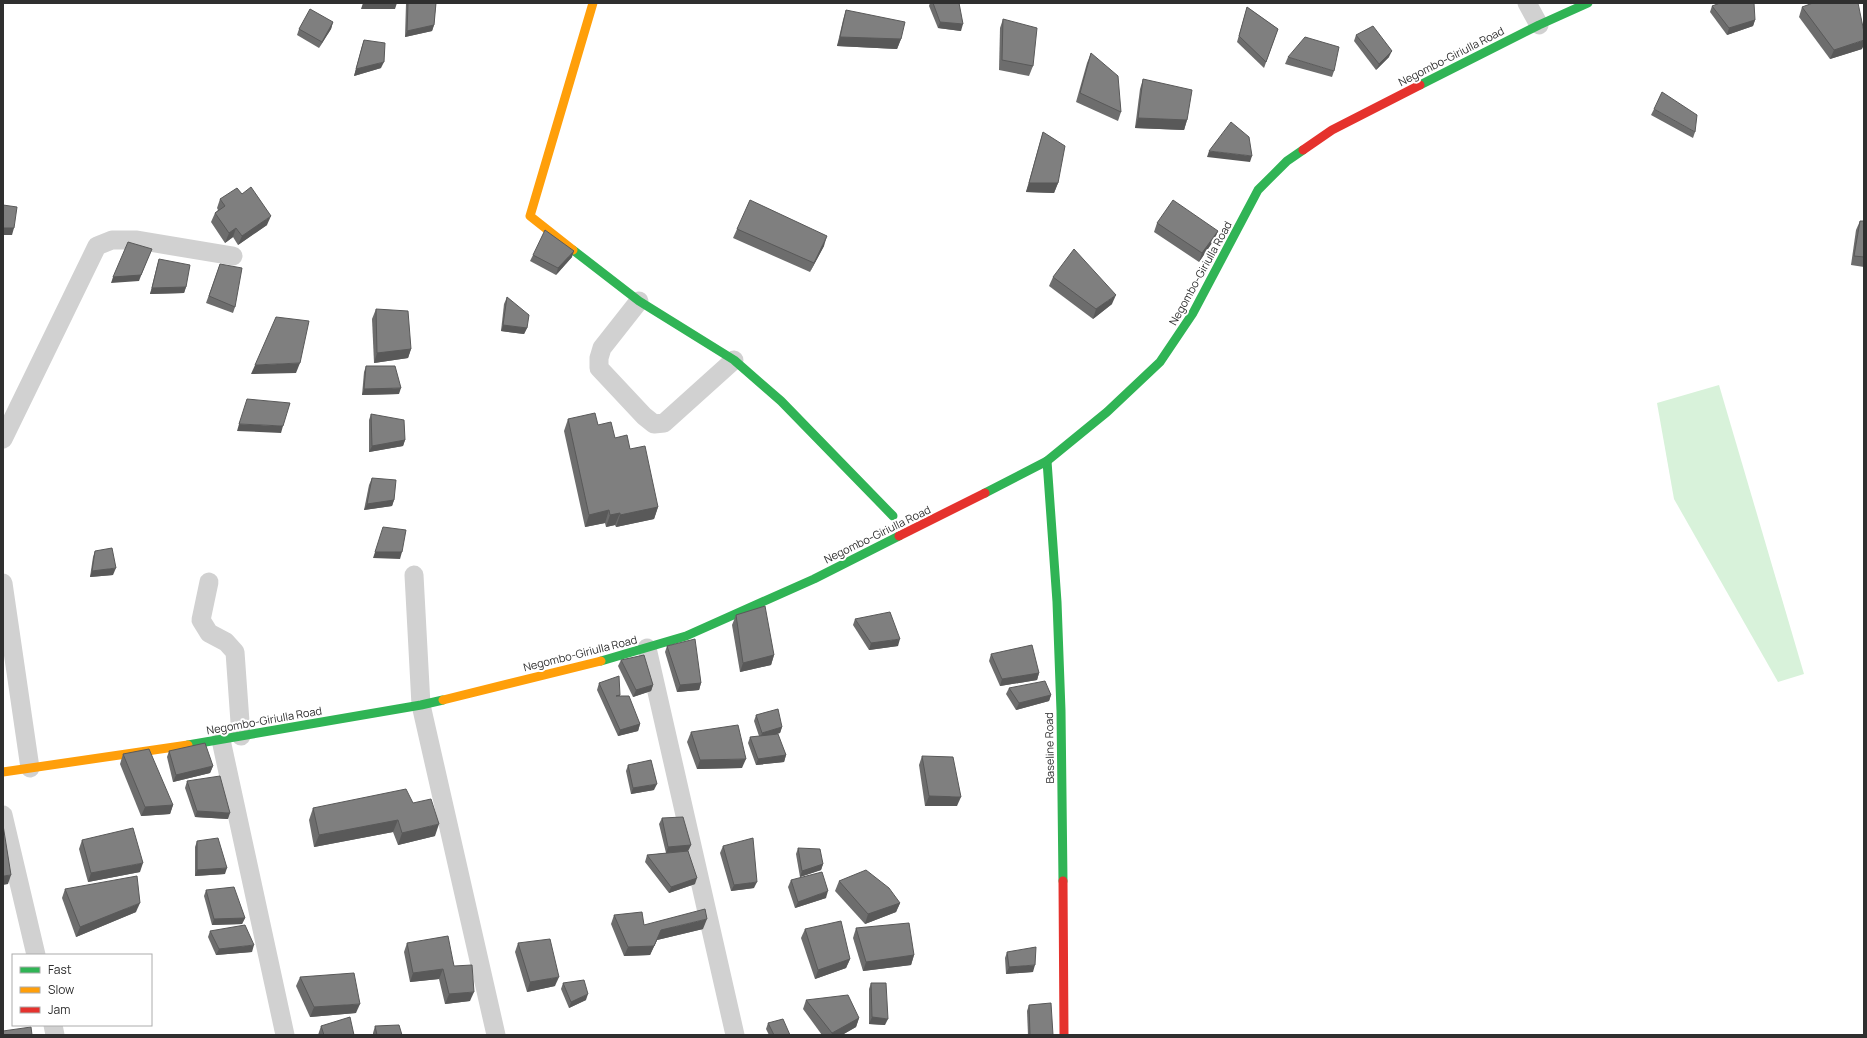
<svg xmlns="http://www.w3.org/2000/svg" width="1867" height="1038" font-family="Manrope,sans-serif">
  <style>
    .water { fill: #d8f2da }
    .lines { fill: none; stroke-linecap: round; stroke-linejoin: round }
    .street { stroke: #d1d1d1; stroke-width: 19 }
    .fast { stroke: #30b455; stroke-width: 9 }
    .slow { stroke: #ff9f0a; stroke-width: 9 }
    .jam { stroke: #e5322d; stroke-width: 9 }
    .wall { fill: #6d6d6d }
    .shaded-wall { fill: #595959 }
    .building { fill: #7f7f7f; stroke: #595959 }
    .labels { text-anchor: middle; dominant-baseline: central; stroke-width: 4; stroke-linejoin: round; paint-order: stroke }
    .street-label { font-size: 11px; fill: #2f2f2f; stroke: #fff }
  </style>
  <rect width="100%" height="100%" fill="#fff"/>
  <path class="water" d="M1719,385L1804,674L1778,682L1674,499L1657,403Z"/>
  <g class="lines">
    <g class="street">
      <path d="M1527,3L1539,25"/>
      <path d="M639,301L602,348L599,358V368L644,416L654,424L664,423L734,360"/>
      <path d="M3,439L97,246L112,240H137L233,256"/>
      <path d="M414,575L421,705L496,1035"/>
      <path d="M209,582L201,620L209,633L226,642L235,652L241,736"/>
      <path d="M3,583L30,768"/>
      <path d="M647,648L735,1035"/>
      <path d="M221,740L285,1035"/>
      <path d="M3,815L36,955"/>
      <path d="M53,1025L55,1035"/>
    </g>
    <g class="fast">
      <path d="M1420,85L1539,25L1588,3"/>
      <path d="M573,250L639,301L734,360L781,401L893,516"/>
      <path d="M1047,461L1057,602L1061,711L1063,881"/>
      <path d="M985,493L1047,461L1107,412L1160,362L1193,313L1258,190L1287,161L1303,150"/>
      <path d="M601,661L686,636L814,579L899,536"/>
      <path d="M188,745L421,705L443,700"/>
    </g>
    <g class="slow">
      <path d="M573,250L530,216L593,3"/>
      <path d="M443,700L601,661"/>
      <path d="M3,772L188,745"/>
    </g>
    <g class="jam">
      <path d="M1303,150L1332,130L1420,85"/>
      <path d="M899,536L985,493"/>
      <path d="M1063,881L1064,1035"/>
    </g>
  </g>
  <g class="wall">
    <path d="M406,3H436L434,25L432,31L405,37Z"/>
    <path d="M930,3H959L961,31L938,28L929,6Z"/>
    <path d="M1712,6L1755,20L1753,26L1727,35L1710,12Z"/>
    <path d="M1247,7L1278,29L1264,68L1237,42Z"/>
    <path d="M1802,7L1862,49L1830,59L1799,17Z"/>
    <path d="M846,10L901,39L897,49L837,46L843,20Z"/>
    <path d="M1003,19L1033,66L1029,76L999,70L1000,28Z"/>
    <path d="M333,22L331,29L319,48L297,35L299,29Z"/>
    <path d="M1356,35L1389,57L1376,70L1354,41Z"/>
    <path d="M364,40L381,68L354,76L362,46Z"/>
    <path d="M1091,53L1121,112L1118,121L1076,102L1087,63Z"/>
    <path d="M1288,57L1334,71L1332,77L1285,64Z"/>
    <path d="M1143,79L1187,120L1184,130L1135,128L1140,89Z"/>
    <path d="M1654,109L1695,132L1693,138L1651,115Z"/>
    <path d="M1043,132L1058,183L1054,193L1026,192L1040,142Z"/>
    <path d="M242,194L267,225L238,245L233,237L225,243L211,222L215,213L218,210L217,208L220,199Z"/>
    <path d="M1860,221H1864V267L1851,265L1856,230Z"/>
    <path d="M1157,223L1218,231L1214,240L1199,262L1154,232Z"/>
    <path d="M737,229L824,246L810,272L733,238Z"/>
    <path d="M533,255L572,257L556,275L530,261Z"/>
    <path d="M159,259L186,287L184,293L150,294L157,266Z"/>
    <path d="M220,264L235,307L233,313L206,303Z"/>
    <path d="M1053,277L1112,304L1093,319L1049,286Z"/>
    <path d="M507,297L527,328L524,334L501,331L504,304Z"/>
    <path d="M376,309L411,349L408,358L374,363L372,319Z"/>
    <path d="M366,366L399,394L362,395L364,372Z"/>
    <path d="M371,414L405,440L403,446L369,452V420Z"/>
    <path d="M568,419L598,425L630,449L658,507L654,519L616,527L615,525L606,527L605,523L585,527L564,431Z"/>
    <path d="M372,478L394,500L392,506L364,510L369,485Z"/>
    <path d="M95,551L113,575L90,577L93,557Z"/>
    <path d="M736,615L774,655L771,665L740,672L732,625Z"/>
    <path d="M855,619L898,646L869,650L853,625Z"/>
    <path d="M667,646L701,683L699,690L677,692L665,652Z"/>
    <path d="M991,654L1039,673L1037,680L1000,686L989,661Z"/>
    <path d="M621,660L653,685L651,691L633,697L618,666Z"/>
    <path d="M599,683L620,695V696L640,724L638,731L618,736L597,690Z"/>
    <path d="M1009,688L1051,695L1049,701L1016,710L1006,694Z"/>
    <path d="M756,715L782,727L780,733L776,734L786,755L784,762L756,765L748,743L750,737L759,736L754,721Z"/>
    <path d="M691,732L742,768L697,769L687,742Z"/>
    <path d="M169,751L213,766L210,773L173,782L167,757Z"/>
    <path d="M123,754L173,805L170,814L141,816L120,764Z"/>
    <path d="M922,756L957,806H925L919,765Z"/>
    <path d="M628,765L654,790L631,794L626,771Z"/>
    <path d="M187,781L228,819L195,817L185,788Z"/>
    <path d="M413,803L435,836L398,845L393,832L314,847L309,820L313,808Z"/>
    <path d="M662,818L691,845L688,851L695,884L669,893L645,862L647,855L666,853L659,824Z"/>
    <path d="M82,840L140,872L88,882L79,849Z"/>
    <path d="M197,841L225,874L195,876V847Z"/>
    <path d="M723,846L754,888L731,891L720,853Z"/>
    <path d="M798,848L823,864L821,870L800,877L796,854Z"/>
    <path d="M791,880L826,898L795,908L788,887Z"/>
    <path d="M839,881L900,903L896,912L865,924L835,891Z"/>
    <path d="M65,889L136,912L76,937L62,898Z"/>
    <path d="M206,890L245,918L242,924L212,925L204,896Z"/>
    <path d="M614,915L644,925L703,929L657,940L650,955L624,956L611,924Z"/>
    <path d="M856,928L914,955L911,965L863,971L853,938Z"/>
    <path d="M805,929L850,959L846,968L815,979L801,938Z"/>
    <path d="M210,931L252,952L216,955L208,937Z"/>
    <path d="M407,943L454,966L470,1001L445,1004L439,979L410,982L404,952Z"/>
    <path d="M518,943L555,986L527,992L515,952Z"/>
    <path d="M1007,952L1033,972L1006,974L1005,958Z"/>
    <path d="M300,977L356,1013L310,1017L296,986Z"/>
    <path d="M563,983L586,1000L569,1008L561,989Z"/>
    <path d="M871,983L885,1025L869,1024V989Z"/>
    <path d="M806,1000L859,1018L856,1027L842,1035H822L803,1009Z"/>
    <path d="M1029,1005L1053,1035H1028L1027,1011Z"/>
    <path d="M768,1023L790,1035H769L766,1029Z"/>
    <path d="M321,1026L354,1035H318Z"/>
    <path d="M375,1026L402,1035H373V1033Z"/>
  </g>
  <g class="shaded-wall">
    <path d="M363,3H397L395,9H361Z"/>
    <path d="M1755,20L1753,26L1727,35L1729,28Z"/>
    <path d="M333,22L331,29L319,48L322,42Z"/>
    <path d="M940,22L963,24L961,31L938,28Z"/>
    <path d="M434,25L432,31L405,37L407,31Z"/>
    <path d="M840,37L901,39L897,49L837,46Z"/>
    <path d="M1864,40V45L1862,49L1830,59L1834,50Z"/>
    <path d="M1392,51L1389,57L1376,70L1379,64Z"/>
    <path d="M384,62L381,68L354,76L356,69Z"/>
    <path d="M1138,118L1187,120L1184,130L1135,128Z"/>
    <path d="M1209,151L1252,156L1250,162L1207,157Z"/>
    <path d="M1029,183H1058L1054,193L1026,192Z"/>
    <path d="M271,216L267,225L238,245L242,236Z"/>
    <path d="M3,228H14L12,235H3Z"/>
    <path d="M236,228L233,237L225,243L229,233Z"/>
    <path d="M1218,231L1214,240L1199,262L1202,253Z"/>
    <path d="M827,236L824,246L810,272L814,263Z"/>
    <path d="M574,251L572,257L556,275L558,268Z"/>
    <path d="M149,255L139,281L111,283L113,277Z"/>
    <path d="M186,287L184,293L150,294L152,288Z"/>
    <path d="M1116,295L1112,304L1093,319L1096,309Z"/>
    <path d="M503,325L527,328L524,334L501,331Z"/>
    <path d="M411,349L408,358L374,363L377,353Z"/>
    <path d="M300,363L296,373L251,374L255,365Z"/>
    <path d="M401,388L399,394L362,395L364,389Z"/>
    <path d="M239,424L283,426L281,433L237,431Z"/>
    <path d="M405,440L403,446L369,452L372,446Z"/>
    <path d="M394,500L392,506L364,510L367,504Z"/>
    <path d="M658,507L654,519L616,527L620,515Z"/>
    <path d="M609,510L605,523L585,527L589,515Z"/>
    <path d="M620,513L615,525L606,527L610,515Z"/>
    <path d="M375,552H402L400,559L373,558Z"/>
    <path d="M116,568L113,575L90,577L92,571Z"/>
    <path d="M900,639L898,646L869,650L871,643Z"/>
    <path d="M774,655L771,665L740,672L743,663Z"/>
    <path d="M1039,673L1037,680L1000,686L1002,679Z"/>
    <path d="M701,683L699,690L677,692L680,685Z"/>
    <path d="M653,685L651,691L633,697L636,690Z"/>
    <path d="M1051,695L1049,701L1016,710L1019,703Z"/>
    <path d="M640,724L638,731L618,736L620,730Z"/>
    <path d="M782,727L780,733L760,739L762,733Z"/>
    <path d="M786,755L784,762L756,765L758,759Z"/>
    <path d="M746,759L742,768L697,769L700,760Z"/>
    <path d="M213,766L210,773L173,782L176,775Z"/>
    <path d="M657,784L654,790L631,794L633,788Z"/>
    <path d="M929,796L961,797L957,806H925Z"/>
    <path d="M173,805L170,814L141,816L145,807Z"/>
    <path d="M197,811L230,813L228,819L195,817Z"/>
    <path d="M398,820L393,832L314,847L319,835Z"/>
    <path d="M439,824L435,836L398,845L402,833Z"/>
    <path d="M691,845L688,851L666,853L668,847Z"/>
    <path d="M143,863L140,872L88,882L91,873Z"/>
    <path d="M823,864L821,870L800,877L802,871Z"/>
    <path d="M227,868L225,874L195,876L197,870Z"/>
    <path d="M11,875L8,884L3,885V876Z"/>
    <path d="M697,878L695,884L669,893L671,887Z"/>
    <path d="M757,882L754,888L731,891L734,885Z"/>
    <path d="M828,891L826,898L795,908L798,902Z"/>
    <path d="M140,903L136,912L76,937L80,927Z"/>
    <path d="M900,903L896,912L865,924L868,914Z"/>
    <path d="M245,918L242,924L212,925L214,919Z"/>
    <path d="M707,919L703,929L657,940L650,955L624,956L628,947L661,930Z"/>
    <path d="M254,945L252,952L216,955L219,949Z"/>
    <path d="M914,955L911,965L863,971L866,962Z"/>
    <path d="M850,959L846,968L815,979L818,970Z"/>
    <path d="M1035,965L1033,972L1006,974L1009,967Z"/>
    <path d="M443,969L439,979L410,982L413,973Z"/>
    <path d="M559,977L555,986L527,992L530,982Z"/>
    <path d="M474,992L470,1001L445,1004L449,994Z"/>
    <path d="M588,994L586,1000L569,1008L571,1002Z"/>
    <path d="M360,1004L356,1013L310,1017L314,1007Z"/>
    <path d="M872,1017L888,1019L885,1025L869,1024Z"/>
    <path d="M859,1018L856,1027L842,1035H831L832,1033Z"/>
  </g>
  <g class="building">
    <path d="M408,3H436L434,25L407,31Z"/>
    <path d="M933,3H959L963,24L940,22Z"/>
    <path d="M1720,3H1754L1755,20L1729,28L1712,6Z"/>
    <path d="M1813,3H1858L1864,32V40L1834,50L1802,7Z"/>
    <path d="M1247,7L1278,29L1266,62L1239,36Z"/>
    <path d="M310,9L333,22L322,42L299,29Z"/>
    <path d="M846,10L905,22L901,39L840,37Z"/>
    <path d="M1003,19L1037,28L1033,66L1002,60Z"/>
    <path d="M1373,26L1392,51L1379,64L1356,35Z"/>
    <path d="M1305,37L1339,47L1334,71L1288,57Z"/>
    <path d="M364,40L385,43L384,62L356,69Z"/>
    <path d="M1091,53L1118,76L1121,112L1080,93Z"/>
    <path d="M1143,79L1192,90L1187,120L1138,118Z"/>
    <path d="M1662,92L1697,115L1695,132L1654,109Z"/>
    <path d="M1231,122L1249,137L1252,156L1209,151Z"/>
    <path d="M1043,132L1065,146L1058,183H1029Z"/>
    <path d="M251,187L271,216L242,236L236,228L229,233L215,213L225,206L220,199L237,188L242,194Z"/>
    <path d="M750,200L827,236L814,263L737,229Z"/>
    <path d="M1173,200L1218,231L1202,253L1157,223Z"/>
    <path d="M3,205L17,207L14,228H3Z"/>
    <path d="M1860,221H1864V257L1854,256Z"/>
    <path d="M545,230L574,251L558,268L533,255Z"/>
    <path d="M128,242L152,249L141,275L113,277Z"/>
    <path d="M1074,249L1116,295L1096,309L1053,277Z"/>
    <path d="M159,259L190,265L186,287L152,288Z"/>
    <path d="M220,264L242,268L235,307L209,296Z"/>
    <path d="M507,297L529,315L527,328L503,325Z"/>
    <path d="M376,309L408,311L411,349L377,353Z"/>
    <path d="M276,317L309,321L300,363L255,365Z"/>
    <path d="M366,366H395L401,388L364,389Z"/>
    <path d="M247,399L290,403L283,426L239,424Z"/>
    <path d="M595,413L598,425L611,422L615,438L627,435L630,449L645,446L658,507L620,515V513L610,515L609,510L589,515L568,419Z"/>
    <path d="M371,414L404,420L405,440L372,446Z"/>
    <path d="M372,478L396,480L394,500L367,504Z"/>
    <path d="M383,527L406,530L402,552H375Z"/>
    <path d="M112,548L116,568L92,571L95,551Z"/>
    <path d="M765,606L774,655L743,663L736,615Z"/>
    <path d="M890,612L900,639L871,643L855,619Z"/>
    <path d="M695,639L701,683L680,685L667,646Z"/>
    <path d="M1032,645L1039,673L1002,679L991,654Z"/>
    <path d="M644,655L653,685L636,690L621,660Z"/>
    <path d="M619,676L620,695L616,696H629L640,724L620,730L599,683Z"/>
    <path d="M1045,681L1051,695L1019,703L1009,688Z"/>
    <path d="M778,709L782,727L762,733L756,715Z"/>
    <path d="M738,725L746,759L700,760L691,732Z"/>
    <path d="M778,734L786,755L758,759L750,737Z"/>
    <path d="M205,743L213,766L176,775L169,751Z"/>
    <path d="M149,749L173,805L145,807L123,754Z"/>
    <path d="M922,756L953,757L961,797L929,796Z"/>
    <path d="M651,760L657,784L633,788L628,765Z"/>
    <path d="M220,776L230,813L197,811L187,781Z"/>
    <path d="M406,789L413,803L431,799L439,824L402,833L398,820L319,835L313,808Z"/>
    <path d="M683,817L691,845L668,847L662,818Z"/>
    <path d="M3,825L11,875L3,876Z"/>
    <path d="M133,828L143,863L91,873L82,840Z"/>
    <path d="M218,838L227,868L197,870V841Z"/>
    <path d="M753,838L757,882L734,885L723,846Z"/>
    <path d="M798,848L820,849L823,864L802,871Z"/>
    <path d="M688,851L697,878L671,887L647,855Z"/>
    <path d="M866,870L889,888L900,903L868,914L839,881Z"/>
    <path d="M822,872L828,891L798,902L791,880Z"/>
    <path d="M137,876L140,903L80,927L65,889Z"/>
    <path d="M234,887L245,918L214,919L206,890Z"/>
    <path d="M705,909L707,919L661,930L654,946L628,947L614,915L642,912L644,925Z"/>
    <path d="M841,921L850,959L818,970L805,929Z"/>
    <path d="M909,923L914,955L866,962L856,928Z"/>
    <path d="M245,925L254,945L219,949L210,931Z"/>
    <path d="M448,936L454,966L472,965L474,992L449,994L443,969L413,973L407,943Z"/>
    <path d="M550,939L559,977L530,982L518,943Z"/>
    <path d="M1036,947L1035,965L1009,967L1007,952Z"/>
    <path d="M354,973L360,1004L314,1007L300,977Z"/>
    <path d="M584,980L588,994L571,1002L563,983Z"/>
    <path d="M871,983H886L888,1019L872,1017Z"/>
    <path d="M848,995L859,1018L832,1033L806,1000Z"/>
    <path d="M1051,1003L1053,1035H1030L1029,1005Z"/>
    <path d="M350,1017L354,1035H324L321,1026Z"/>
    <path d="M783,1019L790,1035H774L768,1023Z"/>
    <path d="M399,1025L402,1035H377L375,1026Z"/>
    <path d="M31,1027L32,1035H3V1031Z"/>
  </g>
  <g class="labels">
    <g class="street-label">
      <text transform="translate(1451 56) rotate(-27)">Negombo-Giriulla Road</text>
      <text transform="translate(1200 273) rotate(-61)">Negombo-Giriulla Road</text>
      <text transform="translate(877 534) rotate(-26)">Negombo-Giriulla Road</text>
      <text transform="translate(580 653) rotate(-14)">Negombo-Giriulla Road</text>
      <text transform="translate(264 720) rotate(-10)">Negombo-Giriulla Road</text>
      <text transform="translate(1049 748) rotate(-91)">Baseline Road</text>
    </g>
  </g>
  <rect width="1867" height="1038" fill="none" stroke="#2f2f2f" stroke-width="8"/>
  <rect x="12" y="954" width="140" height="72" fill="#ffffff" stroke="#acacac"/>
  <rect x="20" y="967" width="20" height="6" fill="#30b455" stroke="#acacac"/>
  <text x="48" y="974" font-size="12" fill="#2f2f2f">Fast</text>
  <rect x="20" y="987" width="20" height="6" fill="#ff9f0a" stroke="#acacac"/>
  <text x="48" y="994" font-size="12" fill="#2f2f2f">Slow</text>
  <rect x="20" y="1007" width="20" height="6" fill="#e5322d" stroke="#acacac"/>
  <text x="48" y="1014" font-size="12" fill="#2f2f2f">Jam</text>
</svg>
